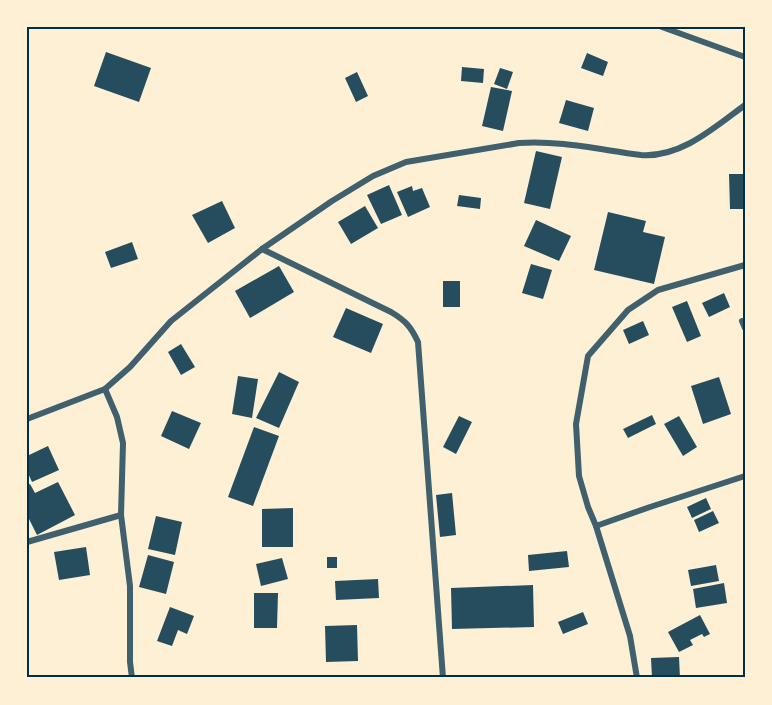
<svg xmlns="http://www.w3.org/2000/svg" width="772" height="705" font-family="Rubik,sans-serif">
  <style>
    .building { fill: #264d5e }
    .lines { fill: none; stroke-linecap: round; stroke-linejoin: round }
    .minor { stroke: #3f606c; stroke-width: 6 }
    .neatline { fill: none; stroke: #003049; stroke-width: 2 }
  </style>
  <rect width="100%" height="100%" fill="#fdf0d5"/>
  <g class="building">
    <path d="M106,52L151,68L139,102L94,86Z"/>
    <path d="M587,53L608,62L603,76L581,68Z"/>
    <path d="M462,67L484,69L483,83L461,81Z"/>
    <path d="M500,68L513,72L507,89L494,84Z"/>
    <path d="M357,72L368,96L356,102L345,78Z"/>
    <path d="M491,87L512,91L503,131L482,126Z"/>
    <path d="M566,100L594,108L588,131L559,123Z"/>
    <path d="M536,151L562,157L550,209L524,203Z"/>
    <path d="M729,174H745V209H730Z"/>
    <path d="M389,185L402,215L381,224L367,195Z"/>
    <path d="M412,186L413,191L422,188L430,207L408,217L397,192Z"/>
    <path d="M459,195L481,198L480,209L457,206Z"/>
    <path d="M222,201L235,228L208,243L192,215Z"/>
    <path d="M365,206L378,228L351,244L338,222Z"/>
    <path d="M608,212L646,221L643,232L665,237L654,284L594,270Z"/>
    <path d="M536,220L571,236L559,261L524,246Z"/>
    <path d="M132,242L138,259L111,268L105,252Z"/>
    <path d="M531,264L552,270L543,299L522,293Z"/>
    <path d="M279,266L294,292L250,318L235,291Z"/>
    <rect x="443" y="281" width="17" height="26"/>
    <path d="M724,293L730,307L709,317L702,303Z"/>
    <path d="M687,301L701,336L687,342L672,307Z"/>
    <path d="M346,308L383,324L371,353L333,337Z"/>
    <path d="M643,321L649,335L629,344L623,330Z"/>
    <path d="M181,344L195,367L181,375L168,352Z"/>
    <path d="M279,372L299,382L279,428L256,418Z"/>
    <path d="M238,376L258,379L252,418L232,414Z"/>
    <path d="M719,377L731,414L703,424L691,386Z"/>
    <path d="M172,411L201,423L189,449L161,436Z"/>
    <path d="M652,415L656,424L628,438L623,429Z"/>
    <path d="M459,416L472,422L456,454L443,447Z"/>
    <path d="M679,416L697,447L683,456L664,424Z"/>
    <path d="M254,427L279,436L253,506L228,497Z"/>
    <path d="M48,446L59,470L32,482L27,471V456Z"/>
    <path d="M58,482L75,515L37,535L27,515V485L30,484L35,493Z"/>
    <path d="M452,493L456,535L440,537L436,495Z"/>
    <path d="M706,498L711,509L692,518L687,507Z"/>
    <path d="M293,508V547H262V509Z"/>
    <path d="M713,511L719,523L699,532L694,520Z"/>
    <path d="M156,516L182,522L175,555L148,549Z"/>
    <path d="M86,547L90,575L59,580L54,552Z"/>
    <path d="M567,551L569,567L529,571L528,555Z"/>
    <path d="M148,555L174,562L166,594L139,587Z"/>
    <rect x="327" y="557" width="10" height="11"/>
    <path d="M282,558L288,579L261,586L256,564Z"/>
    <path d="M716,565L719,581L691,586L688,570Z"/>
    <path d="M378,579L379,598L336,600L335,581Z"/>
    <path d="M724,583L727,603L696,608L693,589Z"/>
    <path d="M533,585L534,627L452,629L451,588Z"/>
    <path d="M254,593H278L277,628H254Z"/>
    <path d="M170,607L194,616L187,634L178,630L172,646L157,641Z"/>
    <path d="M583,612L588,624L563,634L558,622Z"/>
    <path d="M700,615L710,634L704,637L702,634L690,640L693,645L679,652L668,632Z"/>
    <path d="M357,625L358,661L326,662L325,626Z"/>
    <path d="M679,657L680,678H652L651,658Z"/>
  </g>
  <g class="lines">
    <g class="minor">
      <path d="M662,27L745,57"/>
      <path d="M262,249L391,312C406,321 411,327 418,342L443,678"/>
      <path d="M742,321L745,328"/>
      <path d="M105,389L117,417L123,443L121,515L130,586V662L132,678"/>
      <path d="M27,419L105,389L130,367L171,321L262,249L332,201L373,176L406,162L519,143C560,140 601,150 641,155C681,158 715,127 745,105"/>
      <path d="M596,526L650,507L745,476"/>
      <path d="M27,542L121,515"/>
      <path d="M637,678L630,636L596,526L588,507L579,476L576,424L588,356L628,310L658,290L745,265"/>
    </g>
  </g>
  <rect width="772" height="705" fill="none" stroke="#fdf0d5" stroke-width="57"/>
  <rect x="28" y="28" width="716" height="648" class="neatline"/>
</svg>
